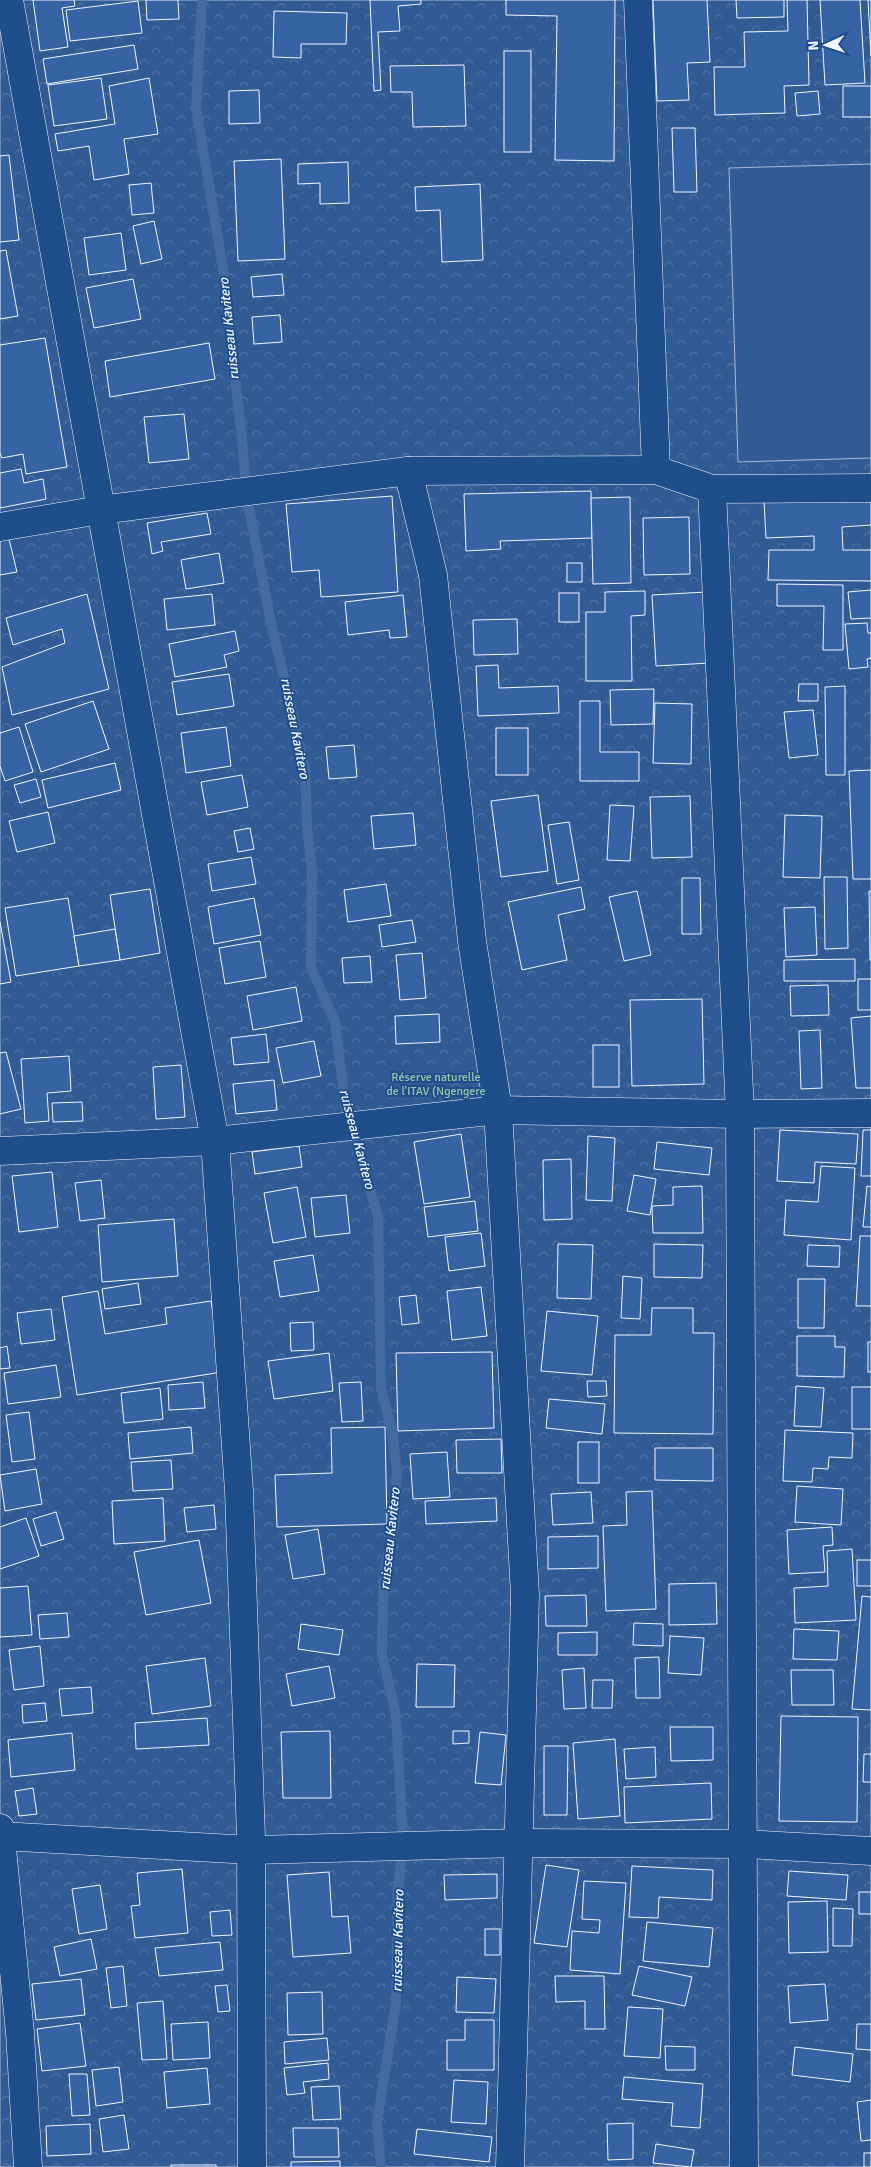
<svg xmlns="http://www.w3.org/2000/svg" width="871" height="2167" font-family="Signika,sans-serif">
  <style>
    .park { fill: url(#park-crowns); stroke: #a8bbd7 }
    .built { fill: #305b95; stroke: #a8bbd7 }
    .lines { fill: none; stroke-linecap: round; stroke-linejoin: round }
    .stream { stroke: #446ba0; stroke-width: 10 }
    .building { fill: #3563a3; stroke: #f2f6ff }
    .minor-casing { stroke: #f2f6ff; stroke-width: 29 }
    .minor { stroke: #1f4e8c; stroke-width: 28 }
    .labels { text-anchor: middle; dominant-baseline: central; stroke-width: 4; stroke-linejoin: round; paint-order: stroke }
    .park-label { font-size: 12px; fill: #97c8a6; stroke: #1f4e8c }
    .water-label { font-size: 14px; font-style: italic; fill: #f2f6ff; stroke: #1f4e8c }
  </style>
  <defs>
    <pattern id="park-crowns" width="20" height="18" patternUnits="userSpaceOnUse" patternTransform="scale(1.25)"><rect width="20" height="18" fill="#305b95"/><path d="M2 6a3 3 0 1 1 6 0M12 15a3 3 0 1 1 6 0" fill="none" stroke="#4e73a5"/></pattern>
  </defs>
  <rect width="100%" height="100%" fill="#1f4e8c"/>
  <rect class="park" x="0" y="0" width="871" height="2167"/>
  <path class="built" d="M871,164V458L738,462L729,168Z"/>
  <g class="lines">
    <path class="stream" d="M202,0L196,108L223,268L241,430L247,498L271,623L305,767L307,827L312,870L311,968L335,1021L345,1104L378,1216L381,1388L392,1431L397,1471L394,1528L384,1573L382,1654L396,1715L403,1840L398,1891L396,2003L377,2122L381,2167"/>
  </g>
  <g class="building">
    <path d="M33,0H74L75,6L62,8L68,47L40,51Z"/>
    <path d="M146,0H178L179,19L147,20Z"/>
    <path d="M370,0H421V4L398,6L400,31L378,32L381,90L374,91Z"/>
    <path d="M506,0H615L614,161L555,160L557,16L506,15Z"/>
    <path d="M653,0H707L710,62L687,63L689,100L657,101Z"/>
    <path d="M736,0H784V17L737,18Z"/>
    <path d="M787,0H807L809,85L784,86L785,113L715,115L714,67H745L744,32L788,31Z"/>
    <path d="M820,0H860L865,83L825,85Z"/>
    <path d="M868,0H871V56Z"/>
    <path d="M138,1L142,33L70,41L66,10Z"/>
    <path d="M274,11L347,13L346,44H301V58L273,57Z"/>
    <path d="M134,45L138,69L47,84L43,59Z"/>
    <rect x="504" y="51" width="27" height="101"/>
    <path d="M464,65L466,126L413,127L412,92H391L390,66Z"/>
    <path d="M101,78L107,119L54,126L48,85Z"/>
    <path d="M149,78L158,134L124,139L129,174L94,180L89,146L58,151L55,134L115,124L109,86Z"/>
    <rect x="843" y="86" width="28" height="31"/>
    <path d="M259,90L260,123L229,124V91Z"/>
    <path d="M818,91L820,114L797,116L795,93Z"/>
    <path d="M672,128H695L697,192H674Z"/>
    <path d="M9,155L19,240L0,242V156Z"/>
    <path d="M281,159L285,259L238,261L234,161Z"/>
    <path d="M348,162L349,203L320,204V183L298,184V164Z"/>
    <path d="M151,183L154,213L132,215L129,185Z"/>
    <path d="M480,184L483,260L442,262L440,210L416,211L415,187Z"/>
    <path d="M154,221L162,259L141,264L133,226Z"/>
    <path d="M121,233L126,270L89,275L84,238Z"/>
    <path d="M6,250L18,316L0,319V251Z"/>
    <path d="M282,274L284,295L253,297L251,277Z"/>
    <path d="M133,279L141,319L94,328L86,288Z"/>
    <path d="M280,315L282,342L254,344L252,317Z"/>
    <path d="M45,338L67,467L26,474L23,454L2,458L0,453V345Z"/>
    <path d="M209,343L215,379L110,397L105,361Z"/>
    <path d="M184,414L189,459L149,463L144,417Z"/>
    <path d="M21,469L24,483L43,479L46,499L0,508V473Z"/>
    <path d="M591,491L592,538L500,541L501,549L466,551L464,494Z"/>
    <path d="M392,496L398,592L321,597L319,570L292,572L286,504Z"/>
    <path d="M630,497L631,583L593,584L591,498Z"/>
    <path d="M871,498V525L842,527L843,550H871V581L768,580L769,550H814V536L766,538L764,502Z"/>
    <path d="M207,513L211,534L161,542L163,551L152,554L147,523Z"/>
    <path d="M689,517L690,574L644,575L643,518Z"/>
    <path d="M9,539L17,572L0,575V540Z"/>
    <path d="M219,553L224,583L186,589L181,560Z"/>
    <rect x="567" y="563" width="15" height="19"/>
    <path d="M777,584L843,585V650H823L824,606H777Z"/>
    <path d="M871,590V618L851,619L848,592Z"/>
    <path d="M645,591V615L631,616L632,681H586V612H605V592Z"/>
    <path d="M706,592L710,663L656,666L652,595Z"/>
    <rect x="559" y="593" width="20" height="29"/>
    <path d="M87,594L109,689L12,715L2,667L65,643L62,629L13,645L6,618Z"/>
    <path d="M212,594L215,625L167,630L164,599Z"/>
    <path d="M403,595L407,637L390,638L389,630L348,635L345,602Z"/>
    <path d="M517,619L518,654L474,655L473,620Z"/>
    <path d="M867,623L868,633H871V658L867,659L868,667L849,669L845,624Z"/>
    <path d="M235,631L239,651L224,655L227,667L175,677L169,644Z"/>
    <path d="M498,665L499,688L558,686L559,713L478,716L476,666Z"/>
    <path d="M229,674L234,706L177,715L172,682Z"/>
    <path d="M799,684H818V701H798Z"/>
    <path d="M845,686V775H826L825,687Z"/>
    <path d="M654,689L653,724L611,725L610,690Z"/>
    <path d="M93,701L109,749L41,772L25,724Z"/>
    <path d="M580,701H600V752H639V781H580Z"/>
    <path d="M655,703L692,704L691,764L653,763Z"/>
    <path d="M813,710L818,755L789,758L784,712Z"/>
    <path d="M19,727L33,772L5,781L0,766V733Z"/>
    <path d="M226,727L231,766L186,773L181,733Z"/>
    <rect x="496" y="728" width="32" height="47"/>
    <path d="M354,745L357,777L329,779L326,747Z"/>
    <path d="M115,763L121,790L48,808L42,780Z"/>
    <path d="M871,770V879H853L849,771Z"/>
    <path d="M242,775L248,807L207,815L201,782Z"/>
    <path d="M36,779L41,797L20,803L14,785Z"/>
    <path d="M538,795L548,871L501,877L491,801Z"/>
    <path d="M690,796L692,857L652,858L650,797Z"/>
    <path d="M610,805L634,806L630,861L607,860Z"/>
    <path d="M48,812L55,843L17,852L9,821Z"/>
    <path d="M413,813L416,845L374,849L371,816Z"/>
    <path d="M785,815L822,816L820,878L783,877Z"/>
    <path d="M569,822L579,880L557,884L548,825Z"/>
    <path d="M250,828L254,849L238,852L234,831Z"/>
    <path d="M251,857L256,884L212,891L208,864Z"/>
    <path d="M824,877H847L848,948L825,949Z"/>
    <path d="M682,878H700L701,934H682Z"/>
    <path d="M386,884L391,916L348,922L344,890Z"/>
    <path d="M581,887L585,909L558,915L567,960L522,970L508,902Z"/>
    <path d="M150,889L160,953L120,960L110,895Z"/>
    <path d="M637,891L651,955L624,961L609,897Z"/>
    <path d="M869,891H871V960H870Z"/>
    <path d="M68,898L79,966L16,976L5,908Z"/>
    <path d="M254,898L261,935L214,944L208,907Z"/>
    <path d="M815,907L817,955L786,957L784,908Z"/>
    <path d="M412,920L416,942L382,947L379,925Z"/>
    <path d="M0,922L11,982L0,984Z"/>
    <path d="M115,929L120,960L79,966L74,936Z"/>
    <path d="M260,941L266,977L225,984L219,948Z"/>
    <path d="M422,953L426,998L400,1000L396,955Z"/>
    <path d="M370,956L372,982L344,983L342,958Z"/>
    <path d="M855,959V981H784V960Z"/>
    <rect x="858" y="979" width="13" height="31"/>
    <path d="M828,985L829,1015L791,1016L790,986Z"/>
    <path d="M296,987L302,1021L253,1030L247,996Z"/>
    <path d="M702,999L704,1084L632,1086L630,1000Z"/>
    <path d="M439,1014L440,1042L396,1044L395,1016Z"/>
    <path d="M871,1016V1088H856L851,1018Z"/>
    <path d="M820,1030L822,1088L801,1089L799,1031Z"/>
    <path d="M266,1034L269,1062L234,1065L231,1038Z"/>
    <path d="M314,1041L321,1076L283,1083L276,1048Z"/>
    <rect x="593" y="1045" width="26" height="42"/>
    <path d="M6,1052L21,1109L0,1114V1053Z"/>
    <path d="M69,1056L71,1091L47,1093L49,1121L25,1123L21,1059Z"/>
    <path d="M181,1065L185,1117L156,1119L153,1067Z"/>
    <path d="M274,1080L277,1110L236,1114L233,1084Z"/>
    <path d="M82,1102L83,1121L53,1122L52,1103Z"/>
    <path d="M780,1130L858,1134L856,1164L815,1162L814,1183L777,1181Z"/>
    <path d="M863,1130H871V1176H861Z"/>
    <path d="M461,1134L470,1197L424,1204L414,1142Z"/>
    <path d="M588,1136L615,1138L612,1201L586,1200Z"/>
    <path d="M657,1142L712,1148L709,1175L654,1169Z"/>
    <path d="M299,1146L302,1167L255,1174L252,1152Z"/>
    <path d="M571,1159L572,1219L544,1220L543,1160Z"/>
    <path d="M821,1166L855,1168L851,1240L784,1235L786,1200L818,1202Z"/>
    <path d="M52,1172L58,1227L19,1232L12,1176Z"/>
    <path d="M634,1175L656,1179L650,1215L627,1211Z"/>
    <path d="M101,1180L105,1218L80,1221L75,1183Z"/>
    <path d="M702,1186L703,1233H653L652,1206L673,1205V1187Z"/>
    <path d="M867,1186L871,1187V1227H863Z"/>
    <path d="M297,1187L306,1237L273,1243L264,1193Z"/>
    <path d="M346,1195L350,1233L315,1237L311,1198Z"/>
    <path d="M475,1201L478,1231L428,1237L424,1207Z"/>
    <path d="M174,1219L178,1276L102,1282L98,1225Z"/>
    <path d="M481,1233L485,1266L449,1271L445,1237Z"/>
    <path d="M860,1236H871V1306H856Z"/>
    <path d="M558,1244L593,1245L591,1299L557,1298Z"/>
    <path d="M654,1244L703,1245L702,1278L654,1277Z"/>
    <path d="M808,1245L840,1246L839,1267L807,1266Z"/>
    <path d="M313,1255L319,1291L280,1297L274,1261Z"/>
    <path d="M623,1276L642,1278L640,1319L621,1318Z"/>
    <path d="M798,1279H825L824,1328H798Z"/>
    <path d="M138,1283L141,1304L105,1309L102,1289Z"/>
    <path d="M481,1287L487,1336L452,1340L447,1291Z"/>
    <path d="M98,1291L105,1334L167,1324L165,1308L211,1301L222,1372L77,1395L62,1297Z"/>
    <path d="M416,1295L419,1323L402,1325L399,1297Z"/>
    <path d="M652,1308H693V1333H714L713,1434L614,1433L615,1335H651Z"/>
    <path d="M51,1309L55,1340L21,1344L17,1313Z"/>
    <path d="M547,1311L598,1316L592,1375L541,1371Z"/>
    <path d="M313,1322L314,1350L291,1351L290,1323Z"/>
    <path d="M797,1336H835V1347H845L844,1377L797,1376Z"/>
    <rect x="868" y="1342" width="3" height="30"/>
    <path d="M7,1346L10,1368L0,1369V1348Z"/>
    <path d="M492,1352L494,1428L398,1431L396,1353Z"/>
    <path d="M329,1353L333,1391L274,1399L268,1361Z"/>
    <path d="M56,1365L61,1397L8,1404L4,1373Z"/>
    <path d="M587,1381H606L607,1396L588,1397Z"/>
    <path d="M203,1382L205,1408L169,1410L168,1385Z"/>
    <path d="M361,1382L363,1421L342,1422L339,1383Z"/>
    <path d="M796,1386L824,1388L821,1427L794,1426Z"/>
    <rect x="852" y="1387" width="19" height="42"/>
    <path d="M160,1388L163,1419L124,1423L121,1393Z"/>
    <path d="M549,1399L605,1404L602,1434L546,1428Z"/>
    <path d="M29,1412L35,1459L12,1462L6,1415Z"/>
    <path d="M191,1427L193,1453L130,1459L128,1433Z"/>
    <path d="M385,1427L387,1524L277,1527L275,1475L332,1473L331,1428Z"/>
    <path d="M785,1430L853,1433L852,1458L829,1457L828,1469L813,1468L812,1482L783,1481Z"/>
    <path d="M501,1439L502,1473H457L456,1440Z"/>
    <rect x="578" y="1442" width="21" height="41"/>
    <path d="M655,1448H713V1481L655,1480Z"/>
    <path d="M447,1452L450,1497L413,1499L410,1454Z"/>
    <path d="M171,1460L173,1489L133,1491L131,1462Z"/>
    <path d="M36,1469L42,1504L5,1511L0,1475Z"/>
    <path d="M797,1486L843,1489L841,1525L795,1522Z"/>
    <path d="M652,1491L656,1609L606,1611L603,1526L627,1525L626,1492Z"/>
    <path d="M591,1492L593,1523L553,1525L551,1494Z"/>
    <path d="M163,1498L165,1541L114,1544L112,1501Z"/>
    <path d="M496,1498L497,1521L426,1524L425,1501Z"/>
    <path d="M214,1505L216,1529L187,1532L184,1508Z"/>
    <path d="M56,1512L64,1539L41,1546L33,1519Z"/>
    <path d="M26,1518L39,1556L0,1569V1527Z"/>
    <path d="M832,1527L833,1545L823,1546L825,1572L789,1574L787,1530Z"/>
    <path d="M318,1529L325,1574L293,1579L285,1535Z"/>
    <path d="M598,1536V1568L548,1569V1537Z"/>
    <path d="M199,1540L211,1603L146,1615L134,1552Z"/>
    <path d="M852,1549L856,1620L795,1623L794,1588L828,1586L827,1551Z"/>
    <rect x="857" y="1560" width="14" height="26"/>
    <path d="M716,1583L717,1624L669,1625V1584Z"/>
    <path d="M28,1586L32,1635L0,1637V1588Z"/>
    <path d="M586,1595L587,1626H546L545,1596Z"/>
    <path d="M862,1596L871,1597V1710L852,1709Z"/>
    <path d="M67,1613L69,1637L40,1639L38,1615Z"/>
    <path d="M634,1623L663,1624V1646L633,1645Z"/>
    <path d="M301,1624L343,1630L339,1655L298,1649Z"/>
    <path d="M794,1629L839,1631L837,1660L793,1659Z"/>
    <path d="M597,1632V1655H558V1633Z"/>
    <path d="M670,1636L704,1638L701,1675L668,1673Z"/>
    <path d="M40,1646L44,1686L14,1690L9,1650Z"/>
    <path d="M659,1657L660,1698H636L635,1658Z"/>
    <path d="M205,1658L211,1706L152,1714L146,1666Z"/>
    <path d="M417,1664L455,1665L454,1707H416Z"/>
    <path d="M329,1666L335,1698L292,1706L286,1674Z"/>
    <path d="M584,1668L586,1708L564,1709L562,1670Z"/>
    <path d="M791,1670H833L834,1705H792Z"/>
    <path d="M593,1680H613L612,1708H592Z"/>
    <path d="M91,1687L93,1713L62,1716L59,1689Z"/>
    <path d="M45,1703L47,1721L23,1723L22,1705Z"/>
    <path d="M781,1716L858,1717L857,1822L779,1821Z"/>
    <path d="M207,1718L209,1745L136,1749L135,1723Z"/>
    <path d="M670,1727H713V1760L671,1761Z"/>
    <path d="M330,1731L331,1798H283L281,1732Z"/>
    <path d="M453,1731H469V1743L453,1744Z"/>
    <path d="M480,1732L506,1735L501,1785L475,1783Z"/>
    <path d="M72,1733L75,1770L11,1777L8,1740Z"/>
    <path d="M615,1739L620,1816L578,1819L573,1743Z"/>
    <path d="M544,1746H568L567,1815H544Z"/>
    <path d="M655,1747L656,1777L626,1779L624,1749Z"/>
    <path d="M864,1754H871V1782H863Z"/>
    <path d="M711,1783L712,1819L625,1823L624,1787Z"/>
    <path d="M33,1788L37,1814L19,1816L15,1791Z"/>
    <path d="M546,1865L579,1870L567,1947L534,1943Z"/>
    <path d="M632,1866L713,1870L712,1900L659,1897L658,1918L629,1917Z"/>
    <path d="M182,1869L188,1933L135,1938L131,1906L140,1905L137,1873Z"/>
    <path d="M789,1871L848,1875L846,1900L787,1896Z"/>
    <path d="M329,1872L332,1917L348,1916L351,1953L293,1957L287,1875Z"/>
    <path d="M497,1874V1898L445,1900L444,1875Z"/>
    <path d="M584,1881L626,1883L620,1974L570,1970L572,1931L599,1933L600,1920L582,1919Z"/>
    <path d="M100,1885L107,1929L79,1934L72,1889Z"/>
    <rect x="859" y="1892" width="12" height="22"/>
    <path d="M827,1901L828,1952L789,1953L788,1902Z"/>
    <path d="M833,1908L853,1909L852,1946H833Z"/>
    <path d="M230,1910L232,1935L212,1936L210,1912Z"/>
    <path d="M647,1922L713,1928L709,1967L643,1961Z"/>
    <rect x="485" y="1929" width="15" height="26"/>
    <path d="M91,1939L97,1969L60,1976L54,1947Z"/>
    <path d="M220,1942L223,1970L159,1976L155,1948Z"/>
    <path d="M123,1966L127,2006L111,2008L106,1968Z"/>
    <path d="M639,1966L692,1977L685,2006L632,1995Z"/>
    <path d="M555,1976H604L605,2029H585V2001L556,2002Z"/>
    <path d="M457,1977L496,1979L494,2013L456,2012Z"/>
    <path d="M81,1979L85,2015L36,2020L32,1984Z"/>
    <path d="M825,1984L828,2020L790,2023L788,1986Z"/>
    <path d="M227,1985L230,2011L218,2012L215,1986Z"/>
    <path d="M322,1992L323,2034L288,2035L287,1993Z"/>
    <path d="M163,2001L167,2059L142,2060L137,2003Z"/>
    <path d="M628,2007L663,2009L660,2058L624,2056Z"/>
    <path d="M465,2020H494V2070H447V2040H465Z"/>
    <path d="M208,2022L210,2058L173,2060L171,2024Z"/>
    <path d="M80,2023L86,2066L42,2071L37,2029Z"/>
    <path d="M857,2024H871V2050L856,2049Z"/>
    <path d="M327,2038L329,2060L285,2064L284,2042Z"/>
    <path d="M665,2046L695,2047V2070H666Z"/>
    <path d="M795,2047L853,2054L850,2082L792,2075Z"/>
    <path d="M328,2063L329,2079L303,2082L305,2093L287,2095L284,2068Z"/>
    <path d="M119,2067L123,2102L96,2106L92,2070Z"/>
    <path d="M207,2068L210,2104L167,2108L164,2072Z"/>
    <path d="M69,2074H87L90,2115L72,2116Z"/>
    <path d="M624,2077L703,2084L700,2128L671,2126L673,2103L622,2099Z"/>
    <path d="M454,2080L488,2082L486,2124L451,2122Z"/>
    <path d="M339,2086L341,2119L313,2120L311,2087Z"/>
    <path d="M871,2100V2140L861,2141L857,2102Z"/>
    <path d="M124,2115L129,2149L103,2152L99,2119Z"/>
    <path d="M633,2123V2159L608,2160L607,2124Z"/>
    <path d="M90,2124L91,2154L47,2156L46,2126Z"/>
    <path d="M293,2128H338L339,2157H294Z"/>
    <path d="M417,2129L492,2137L489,2162L414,2154Z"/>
    <path d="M656,2144L694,2150L691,2167L653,2163Z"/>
    <rect x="864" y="2153" width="7" height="14"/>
    <path d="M340,2161V2167H291V2162Z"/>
    <rect x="171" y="2165" width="45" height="2"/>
  </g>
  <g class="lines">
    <defs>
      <g id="minor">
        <path d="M9,0L215,1141L239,1491L251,1837L252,2167"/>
        <path d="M638,0L656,470"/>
        <path d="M408,471L433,575L472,941L498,1110L525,1595L510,2167"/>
        <path d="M712,489L740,1114L744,2167"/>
        <path d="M0,527L100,510L408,471L656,470L712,489L871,488"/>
        <path d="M0,1151L215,1141L498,1110L740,1114L871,1113"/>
        <path d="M0,1828L20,2033L28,2167"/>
        <path d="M0,1836L251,1850L519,1843L744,1844L871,1851"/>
      </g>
    </defs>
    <use href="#minor" class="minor-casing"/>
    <use href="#minor" class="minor"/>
  </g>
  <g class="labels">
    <g class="park-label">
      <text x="436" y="1077">Réserve naturelle<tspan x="436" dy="14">de l'ITAV (Ngengere</tspan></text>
    </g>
    <g class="water-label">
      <text transform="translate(229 329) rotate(-96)">ruisseau Kavitero</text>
      <text transform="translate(295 728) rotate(79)">ruisseau Kavitero</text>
      <text transform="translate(357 1139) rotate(75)">ruisseau Kavitero</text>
      <text transform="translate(390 1539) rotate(-84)">ruisseau Kavitero</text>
      <text transform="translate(398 1941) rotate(-89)">ruisseau Kavitero</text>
    </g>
  </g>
  <g transform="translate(826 45) rotate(267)" stroke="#1f4e8c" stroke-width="4" paint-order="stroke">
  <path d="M0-4L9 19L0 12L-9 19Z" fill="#f2f6ff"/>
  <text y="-8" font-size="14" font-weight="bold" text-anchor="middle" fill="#f2f6ff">N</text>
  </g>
</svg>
